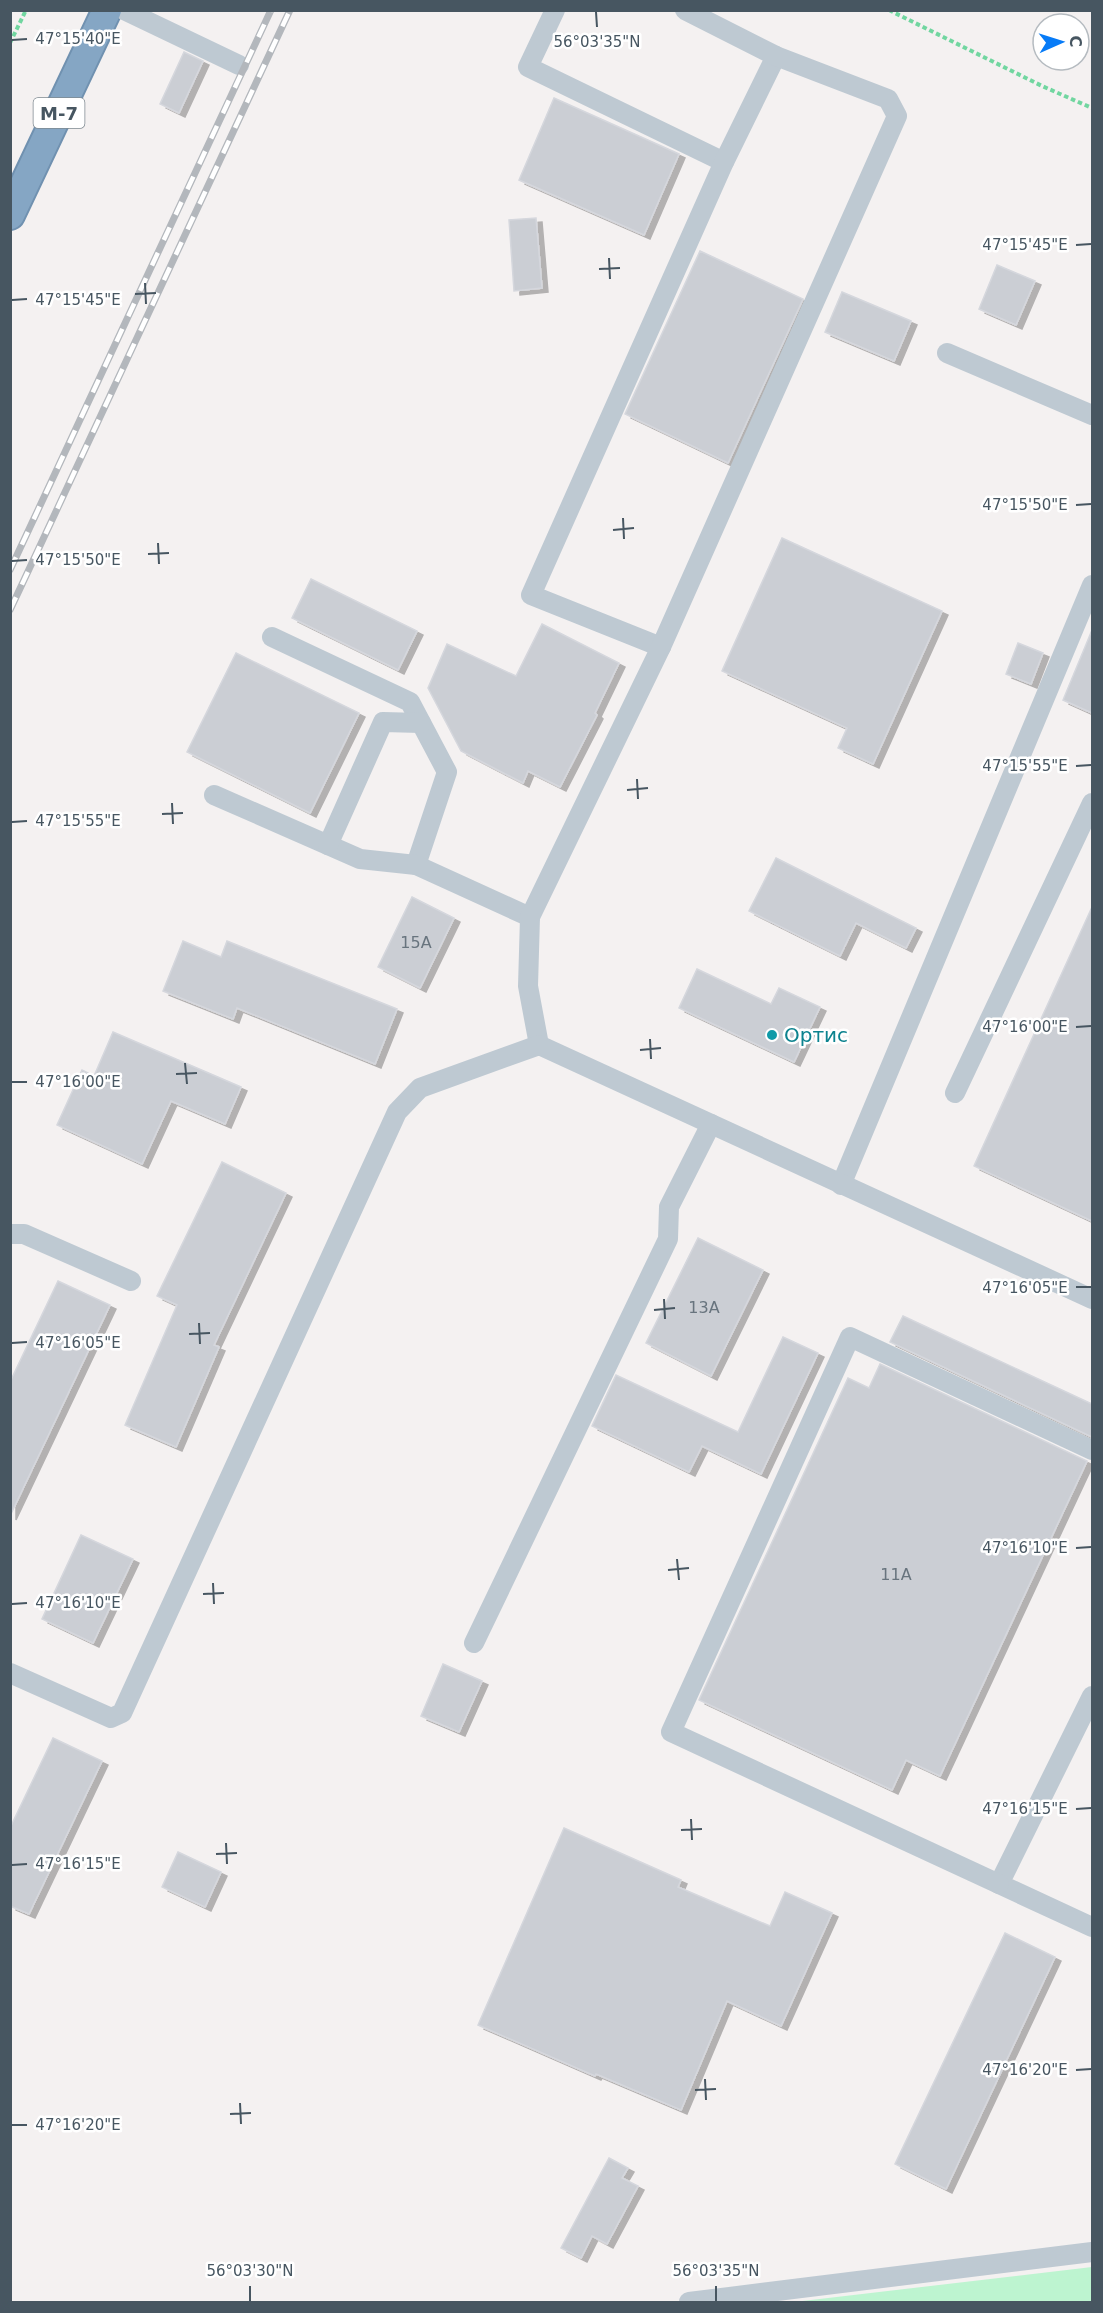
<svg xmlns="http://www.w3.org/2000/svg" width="1103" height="2313" font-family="'DejaVu Sans',sans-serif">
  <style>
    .green { fill: #bdf4d0 }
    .building { fill: #cbced4; stroke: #d5d7dd; stroke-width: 1.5; filter: url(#shadow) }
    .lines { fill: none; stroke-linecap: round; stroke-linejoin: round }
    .highway-casing { stroke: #7091b0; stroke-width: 32 }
    .path { stroke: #71d6a0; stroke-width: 4; stroke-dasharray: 4.5 3; stroke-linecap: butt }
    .minor { stroke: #bec9d2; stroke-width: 20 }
    .highway { stroke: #85a6c4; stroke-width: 28 }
    .rail-casing { stroke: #b3b7bc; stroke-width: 7 }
    .rail { stroke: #fff; stroke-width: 4.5; stroke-dasharray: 14; stroke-linecap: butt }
    .ticks { fill: none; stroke: #475661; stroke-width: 2 }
    .culture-dot { fill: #0f9aa8; stroke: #fff; stroke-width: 2 }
    .labels { text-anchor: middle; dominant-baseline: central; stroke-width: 5; stroke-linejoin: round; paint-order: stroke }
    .number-label { font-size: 16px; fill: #68747e }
    .shield { fill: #fff; stroke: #7e8990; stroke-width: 1.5 }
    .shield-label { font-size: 18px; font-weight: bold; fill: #475661 }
    .culture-label { font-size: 20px; fill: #0d838f; stroke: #fff; text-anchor: start }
    .ticks-label { font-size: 15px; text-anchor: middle; fill: #475661; stroke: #fff; stroke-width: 5; stroke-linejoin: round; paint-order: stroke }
  </style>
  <defs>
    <filter id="shadow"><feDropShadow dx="6" dy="4" stdDeviation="0" flood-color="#0004"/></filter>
  </defs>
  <rect width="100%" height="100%" fill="#f4f1f1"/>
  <path class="green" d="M1092,2267V2302H794Z"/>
  <g class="building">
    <path d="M184,52L203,61L179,113L160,104Z"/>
    <path d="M554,98L679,154L644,235L519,180Z"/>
    <path d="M536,218L542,288L514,291L509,220Z"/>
    <path d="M700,251L803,299L728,463L625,414Z"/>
    <path d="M997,265L1035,281L1016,325L979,309Z"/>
    <path d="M842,292L911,321L894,361L825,332Z"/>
    <path d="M782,538L942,611L873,764L838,748L847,728L722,671Z"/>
    <path d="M311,579L417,631L398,670L292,618Z"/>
    <path d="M542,624L619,663L595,713L597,715L560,787L528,771L523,783L461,751L428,688L447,644L516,676Z"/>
    <path d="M1092,630V713L1063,700Z"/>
    <path d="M1018,643L1043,653L1031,684L1006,674Z"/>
    <path d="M236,653L359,713L310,813L187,752Z"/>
    <path d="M776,858L916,928L906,948L856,923L840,956L749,911Z"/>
    <path d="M412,897L454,918L420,988L378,967Z"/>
    <path d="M1092,907V1221L974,1166Z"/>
    <path d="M183,941L221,957L227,941L397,1009L375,1064L237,1008L233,1019L163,991Z"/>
    <path d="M697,969L771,1004L779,988L820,1007L794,1062L679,1008Z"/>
    <path d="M113,1032L241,1087L225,1124L171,1101L142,1164L57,1125L82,1070L94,1076Z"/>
    <path d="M222,1162L286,1193L214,1345L219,1347L176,1447L125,1425L177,1305L157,1296Z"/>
    <path d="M698,1238L763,1270L711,1376L646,1343Z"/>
    <path d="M58,1281L110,1305L10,1516V1382Z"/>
    <path d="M903,1316L1092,1404V1437L890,1342Z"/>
    <path d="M783,1337L818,1353L761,1474L702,1446L689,1472L592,1426L616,1375L738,1432Z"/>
    <path d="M880,1364L1087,1461L940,1776L906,1760L892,1790L699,1700L848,1378L869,1388Z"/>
    <path d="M81,1535L133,1559L93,1643L42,1619Z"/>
    <path d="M443,1664L482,1681L459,1732L421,1716Z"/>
    <path d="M53,1738L102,1761L29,1914L10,1906V1828Z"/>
    <path d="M564,1828L681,1880L678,1887L770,1926L785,1892L832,1913L781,2026L727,2001L681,2110L596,2074L595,2076L478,2025Z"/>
    <path d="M178,1852L221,1872L205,1907L162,1887Z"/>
    <path d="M1005,1933L1055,1957L946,2189L895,2164Z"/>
    <path d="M609,2158L628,2168L622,2178L638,2186L607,2244L592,2236L581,2258L561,2248Z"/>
  </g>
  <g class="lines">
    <defs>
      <path id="highway" d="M10,215L107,10"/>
    </defs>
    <use href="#highway" class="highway-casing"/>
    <g class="path">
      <path d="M889,10L1042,86L1092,108"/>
      <path d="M10,43L26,10"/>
    </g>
    <g class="minor">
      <path d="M124,10L239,65"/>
      <path d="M555,10L528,67L724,162"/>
      <path d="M947,353L1092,415"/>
      <path d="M272,637L410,702L447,772L416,865"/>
      <path d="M661,647L531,595L724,162L776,56"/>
      <path d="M214,795L360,859L416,865L530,917"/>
      <path d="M328,845L383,722L421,723"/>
      <path d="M539,1045L528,986L530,917L661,647L897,116L888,99L776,56L685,10"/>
      <path d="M955,1093L1092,803"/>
      <path d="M841,1185L1092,585"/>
      <path d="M10,1234H24L131,1281"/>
      <path d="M474,1643L668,1239L669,1207L711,1124"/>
      <path d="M10,1673L111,1718L122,1713L397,1112L420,1088L539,1045L1092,1299"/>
      <path d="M1092,1696L999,1884L1092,1927"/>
      <path d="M999,1884L671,1732L850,1337L1092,1450"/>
      <path d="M689,2302L1092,2252"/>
    </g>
    <use href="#highway" class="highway"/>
    <defs>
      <g id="rail">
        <path d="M10,570L271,10"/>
        <path d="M10,610L290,10"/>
      </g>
    </defs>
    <use href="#rail" class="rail-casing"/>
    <use href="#rail" class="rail"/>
  </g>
  <path class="ticks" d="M596,12L597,27M12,40L27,39M1076,245L1091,244M609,258L610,279M599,269L620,268M145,283L146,304M135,294L156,293M12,300L27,299M1076,505L1091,504M623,518L624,539M613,530L634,528M158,543L159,564M148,554L169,553M12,561L27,560M1076,766L1091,765M637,779L638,799M627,790L648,788M172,803L173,824M162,814L183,813M12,822L27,821M1076,1027L1091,1026M650,1039L651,1059M640,1050L661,1048M185,1063L187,1084M176,1074L197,1073M12,1082H27M1076,1287H1091M664,1299L665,1319M654,1310L675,1308M199,1323L200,1344M189,1334L210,1333M12,1343L27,1342M1076,1548L1091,1547M677,1559L679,1580M668,1570L689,1568M213,1583L214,1604M203,1594L224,1593M12,1604L27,1603M1076,1809L1091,1808M691,1819L692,1840M681,1830L702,1829M226,1843L227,1864M216,1854L237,1853M12,1865L27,1864M1076,2070L1091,2069M705,2079L706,2100M695,2090L716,2089M240,2103L241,2124M230,2114L251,2113M12,2125H27M250,2286V2301M716,2286V2301"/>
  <circle class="culture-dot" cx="772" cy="1035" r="6"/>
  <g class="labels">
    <g class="number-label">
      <text x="416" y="942">15А</text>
      <text x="704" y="1307">13А</text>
      <text x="896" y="1574">11А</text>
    </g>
    <rect class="shield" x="33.5" y="98" width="51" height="30" rx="4.5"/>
    <g class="shield-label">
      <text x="59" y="113">М-7</text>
    </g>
    <g class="culture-label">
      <text x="784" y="1035">Ортис</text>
    </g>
  </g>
  <g class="ticks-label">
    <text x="78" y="44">47°15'40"E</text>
    <text x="597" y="47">56°03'35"N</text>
    <text x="1025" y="250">47°15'45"E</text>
    <text x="78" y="305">47°15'45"E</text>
    <text x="1025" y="510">47°15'50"E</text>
    <text x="78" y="565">47°15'50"E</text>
    <text x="1025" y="771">47°15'55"E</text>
    <text x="78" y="826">47°15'55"E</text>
    <text x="1025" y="1032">47°16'00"E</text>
    <text x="78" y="1087">47°16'00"E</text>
    <text x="1025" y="1293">47°16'05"E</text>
    <text x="78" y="1348">47°16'05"E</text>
    <text x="1025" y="1553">47°16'10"E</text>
    <text x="78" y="1608">47°16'10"E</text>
    <text x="1025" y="1814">47°16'15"E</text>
    <text x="78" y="1869">47°16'15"E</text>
    <text x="1025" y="2075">47°16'20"E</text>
    <text x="78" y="2130">47°16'20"E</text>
    <text x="250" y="2276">56°03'30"N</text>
    <text x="716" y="2276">56°03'35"N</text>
  </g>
  <rect width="1103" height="2313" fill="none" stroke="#475661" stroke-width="24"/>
  <g transform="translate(1061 42) rotate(87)"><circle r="28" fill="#ffffff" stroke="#b5bbc0" stroke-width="1.5"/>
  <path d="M0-4.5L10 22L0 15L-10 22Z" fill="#077bf7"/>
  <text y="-9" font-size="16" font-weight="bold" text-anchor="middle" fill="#475661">С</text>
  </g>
</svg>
